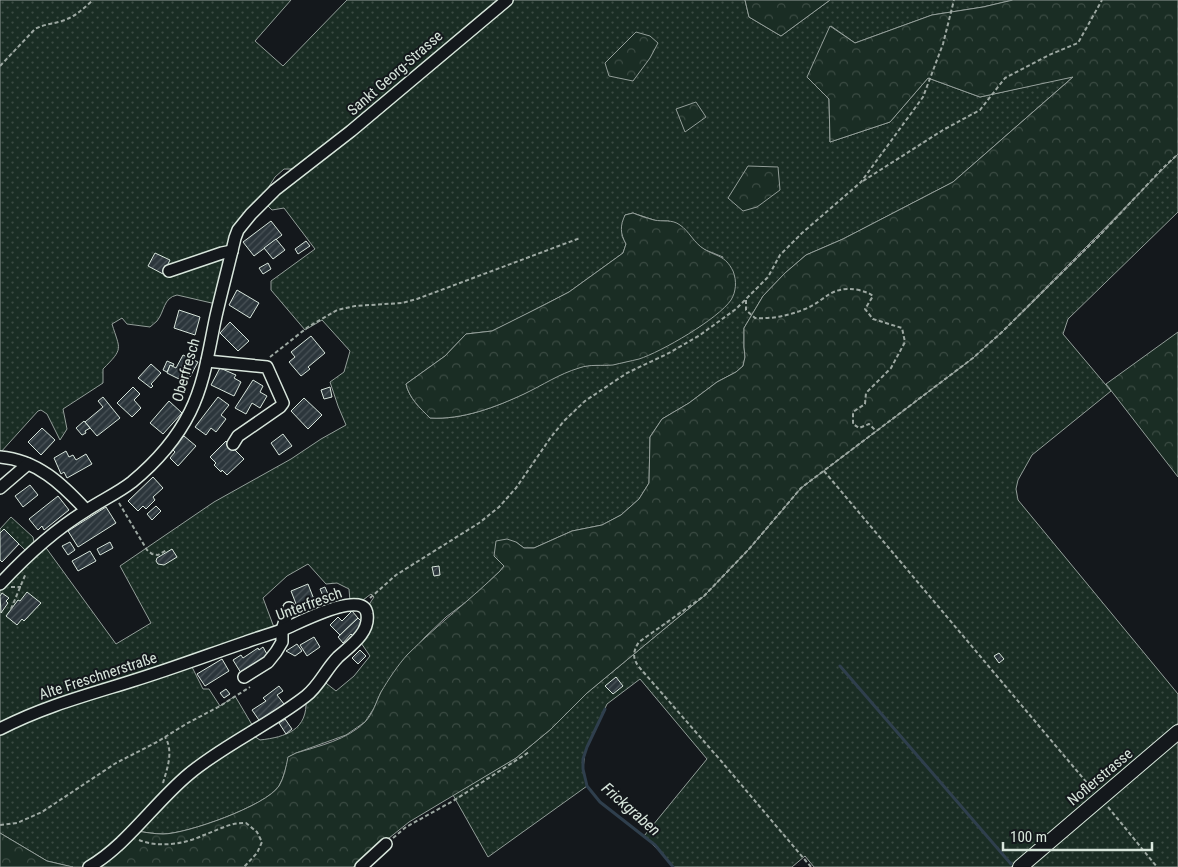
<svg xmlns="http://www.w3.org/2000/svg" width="1178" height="867" font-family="'Roboto Condensed',sans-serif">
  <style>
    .green { fill: url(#green-dots); stroke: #939e99; fill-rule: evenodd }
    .forest { fill: url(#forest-crowns); stroke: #939e99 }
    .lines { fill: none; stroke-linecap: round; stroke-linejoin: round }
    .stream { stroke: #2f3f4d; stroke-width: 3 }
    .building { fill: url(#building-hatch); stroke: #d8e6dc }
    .minor-casing { stroke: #d8e6dc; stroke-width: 14 }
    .major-casing { stroke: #d8e6dc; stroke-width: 16 }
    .path { stroke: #9da8a2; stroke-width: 2; stroke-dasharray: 4 2.5; stroke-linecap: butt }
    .minor { stroke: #14181c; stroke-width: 11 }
    .major { stroke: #14181c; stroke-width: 14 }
    .labels { text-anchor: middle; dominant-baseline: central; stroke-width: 4; stroke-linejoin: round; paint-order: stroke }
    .street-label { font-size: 15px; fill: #d8e6dc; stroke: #14181c }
    .water-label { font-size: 16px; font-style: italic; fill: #d8e6dc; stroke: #14181c }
  </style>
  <defs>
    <pattern id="green-dots" width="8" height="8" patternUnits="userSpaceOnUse" patternTransform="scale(1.25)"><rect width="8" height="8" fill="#1a2d24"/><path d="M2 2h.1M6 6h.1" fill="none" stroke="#3b4b43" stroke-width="1.8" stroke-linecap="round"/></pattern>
    <pattern id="forest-crowns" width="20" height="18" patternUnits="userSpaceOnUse" patternTransform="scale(1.25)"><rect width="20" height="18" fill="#1a2d24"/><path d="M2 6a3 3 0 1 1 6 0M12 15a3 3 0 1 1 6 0" fill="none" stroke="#3b4b43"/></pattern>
    <pattern id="building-hatch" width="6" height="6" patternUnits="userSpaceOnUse" patternTransform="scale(1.25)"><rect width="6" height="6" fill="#2c363c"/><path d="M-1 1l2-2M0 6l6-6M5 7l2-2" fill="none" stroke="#4a5358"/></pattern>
  </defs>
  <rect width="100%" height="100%" fill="#14181c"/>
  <g class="green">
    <path d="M0,0H291L255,41L283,66L347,0H501L378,106L293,169H284L275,177L226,255L216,304L177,295C163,298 165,311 157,321C155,323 152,325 150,327L127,324L122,318L112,324C120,350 124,348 103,369V383L63,409L67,429L60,440L47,414L41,410L38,411L0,453Z"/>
    <path d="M512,0H745L749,17L781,36L830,0H1013L983,7L932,15L855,43L831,26L829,99L830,142L890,122L928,78L980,97L1074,76L953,182L843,239L806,255L785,273L763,296L744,328V347L745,357L743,366L736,372L717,382L689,403L662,419L650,437L649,483L639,499L621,515L602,525L572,531L534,548H524L516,542L502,562L504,566L500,571L474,596L446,617L424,638L381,692L374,708L365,722L346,735L296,753L289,757C286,767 284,777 279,786C266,806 186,834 163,834C154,834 144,832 136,831L179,786L251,734L260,740C286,737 308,730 306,699L322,680L336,691L354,676L370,656L359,640L370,603L374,597L371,594L363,600L350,601L349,589L337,583L326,584L308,564L287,576L263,598L275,630L0,726V589L44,545L116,644L151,623L120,566L214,502L291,459L321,439L346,425L338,406L330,382L344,372L350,351L322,320L305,330L271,290V281L315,249L284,208L272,210L265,203ZM633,213L657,221H669L703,249L723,257L702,325C674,342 648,358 615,364C604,366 592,364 581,367C561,372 543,384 525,393C497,407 462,420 430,418C420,408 409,398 406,384L445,356L466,334L492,331L511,322L569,292L623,253L626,244L622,236L625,215Z"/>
    <path d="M1178,154V212L1068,319L1063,334L1111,391L1032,455L1018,480L1016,489L1018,500L1178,694V723L1011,867H814L805,856L792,867H673L665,857L644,836L707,759L640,679L607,704L585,752L583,769L587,786L488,857L453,795L516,758L551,729L587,693L704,596L749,549L801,488L973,358L1029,306L1100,235L1161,170Z"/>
    <path d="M11,517L33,537L34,543L26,551L4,529L0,533V529Z"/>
    <path d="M191,665L203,689H209L220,706L235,696L254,728L219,749L101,857L83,867H72L47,861L0,833V732L21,721Z"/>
    <path d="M1178,738V867H1024Z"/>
  </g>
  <g class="forest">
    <path d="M745,0H830L781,36L749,17Z"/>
    <path d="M1013,0H1178V154L1002,332L973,358L801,488L749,549L704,596L587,693L551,729L516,758L409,822L353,867H96L136,831C144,832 154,834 163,834C186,834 266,806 279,786C284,778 286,767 288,757L296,753C319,746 347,740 365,722C373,714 376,702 381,692C388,680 398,665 407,655C437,625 470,600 500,571L504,566L494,556L496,541L507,539L516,542L524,548H534L572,531L602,525L621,515L639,499L649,483L650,437L662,419L689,403L717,382L736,372L743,366L745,357L744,347V328L763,296L785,273L806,255L843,239L953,182L1073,77L980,97L928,78L890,122L830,142L829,99L807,77L830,26L855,43L932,15L983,7Z"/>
    <path d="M636,32L650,36L658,43L650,58L633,81L609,76L605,63Z"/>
    <path d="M696,102L706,117L685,132L676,109Z"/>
    <path d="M748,166L778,167L780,190L757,207L743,211L728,198Z"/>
    <path d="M633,213C640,216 647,218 654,220C663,222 672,219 680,225C689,231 694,243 704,249C717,257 725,255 733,271C737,281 736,292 731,300C718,319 661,352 639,359C631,361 621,363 613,365C602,366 590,364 579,368C559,374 543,385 524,394C496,407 462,420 430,418C420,408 409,398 406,384L445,356L466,334L492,331L544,305L569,292L623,253L626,244C620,233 620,226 625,215Z"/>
    <path d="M1178,332V477L1106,384Z"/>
    <path d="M0,833L47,861L73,867H0Z"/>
  </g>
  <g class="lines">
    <g class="stream">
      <path d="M840,666L1011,864"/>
      <path d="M605,709L587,747L583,759V769L587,786L600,802L655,845L673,867"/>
    </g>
  </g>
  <g class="building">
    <path d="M271,221L282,235L254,256L243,242Z"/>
    <path d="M276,239L285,250L273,259L264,248Z"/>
    <path d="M306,241L310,246L298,254L295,249Z"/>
    <path d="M155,253L170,260L163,274L148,266Z"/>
    <path d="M268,263L271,269L263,274L259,268Z"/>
    <path d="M237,290L259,303L250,318L229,305Z"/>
    <path d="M179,310L200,317L195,335L174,328Z"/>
    <path d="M230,322L249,341L238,351L220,333Z"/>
    <path d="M311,336L325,353L308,367L310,369L301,376L289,362L295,357L291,352Z"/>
    <path d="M183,355L198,362L190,377L182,372L179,379L167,373L170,365L176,368Z"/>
    <path d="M167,361L174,364L173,366L170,365L167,372L163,370Z"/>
    <path d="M151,364L161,373L151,384L153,386L151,388L138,378Z"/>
    <path d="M220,368L236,375L234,378L241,382L234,396L211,385Z"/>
    <path d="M253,380L263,386L260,392L267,396L260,408L252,403L246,414L235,408Z"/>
    <path d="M133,387L140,394L134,400L141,408L132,417L117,403Z"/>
    <path d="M330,387L332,397L324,399L321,390Z"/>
    <path d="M103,397L120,418L97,436L85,422L103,407L98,401Z"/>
    <path d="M218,397L229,405L221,415L226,419L216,432L211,428L206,435L195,427Z"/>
    <path d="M304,398L322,415L308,429L291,411Z"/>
    <path d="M169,401L182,413L163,434L150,423Z"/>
    <path d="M84,421L90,428L85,431L86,433L82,435L76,428Z"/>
    <path d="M42,428L55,440L41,455L28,442Z"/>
    <path d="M283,434L292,446L279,455L271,443Z"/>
    <path d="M184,436L196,446L178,466L170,458L175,452L172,449Z"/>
    <path d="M226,441L244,459L227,475L222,470L221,472L214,465L216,463L210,457Z"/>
    <path d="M66,451L69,457L73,455L76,460L86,454L92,464L67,478L64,472L61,474L54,458Z"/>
    <path d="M153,477L163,488L153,497L155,500L146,509L143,506L138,511L128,501Z"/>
    <path d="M30,485L38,495L23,507L15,496Z"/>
    <path d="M58,496L69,510L44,530L42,526L38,530L29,519Z"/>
    <path d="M156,506L161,511L152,520L147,514Z"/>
    <path d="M106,507L116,523L78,547L68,531Z"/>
    <path d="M4,529L19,544L2,562L0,560V533Z"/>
    <path d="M70,542L75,550L68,555L62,546Z"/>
    <path d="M110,542L113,548L100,555L97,549Z"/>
    <path d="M172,549L177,557L164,565L158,564L156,561L157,558Z"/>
    <path d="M90,551L96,561L78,571L72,561Z"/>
    <path d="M439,566L440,575L434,576L432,567Z"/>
    <path d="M308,584L315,602L298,609L291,591Z"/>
    <path d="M325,587L328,594L323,596L320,589Z"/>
    <path d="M27,592L41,603L24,621L22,619L17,625L6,616L18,600L20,601Z"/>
    <path d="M2,593L9,598L6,601L8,603L1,613L0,596Z"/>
    <path d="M352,611L358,618L340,635L330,625L338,617L342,621Z"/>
    <path d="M358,618L363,623L353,636L351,634L343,643L338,637Z"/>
    <path d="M314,637L320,647L307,656L300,645Z"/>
    <path d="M297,644L302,651L295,656L286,651Z"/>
    <path d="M263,647L268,656L241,673L233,660L241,655L243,658L258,648L259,650Z"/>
    <path d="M360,650L366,656L358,664L352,658Z"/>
    <path d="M999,653L1004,659L999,663L994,656Z"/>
    <path d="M222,659L229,671L205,686L197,674Z"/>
    <path d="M616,677L623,686L613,694L605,686Z"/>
    <path d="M279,686L283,691L277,695L284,704L261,723L252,710L266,701L263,698Z"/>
    <path d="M226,689L230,694L224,698L220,693Z"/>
    <path d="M285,719L292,729L286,734L279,723Z"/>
  </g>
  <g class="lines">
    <defs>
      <g id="minor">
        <path d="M169,271L222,253L232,251"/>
        <path d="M207,361L267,367L283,403L280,407L238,436L233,444"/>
        <path d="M0,457C37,460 62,484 86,510"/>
        <path d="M0,488L28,464"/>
        <path d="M0,584C26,556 54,530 87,510C102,500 118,493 132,482C155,463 177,438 190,412C205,382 209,348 216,316C222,290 229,264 235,238L238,230L251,214L275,190L351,131L507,0"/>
        <path d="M244,677L268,662L276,652L282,642V630L289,608"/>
        <path d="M0,729C42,707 87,695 132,681C171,669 208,655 246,642C259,637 272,634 284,629C297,624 364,588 367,614C370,633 350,646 338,657C326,669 319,686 306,696C269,725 225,744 189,774C155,802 127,845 89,867"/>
        <path d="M361,867L386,844"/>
      </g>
      <path id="major" d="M1020,867L1178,732"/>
    </defs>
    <use href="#minor" class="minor-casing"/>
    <use href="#major" class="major-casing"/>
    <g class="path">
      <path d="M0,66L35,29C44,24 53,24 62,21C75,17 83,9 93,0"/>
      <path d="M863,181L943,130L980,110L1005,78L1049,55L1078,43L1102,0"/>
      <path d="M746,300V310L755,318C772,319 788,316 805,309C827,300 830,285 859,290C864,292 868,292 873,296L865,309L873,319L902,328L905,342L891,368L866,393L865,404L853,412V424L859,428L869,424L875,430"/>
      <path d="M270,357L308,327L337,310L355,306L402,303L417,299L580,238"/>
      <path d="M824,471L1093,790"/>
      <path d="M119,503L147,550L152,554L158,555L167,550"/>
      <path d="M11,587H21"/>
      <path d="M370,598L396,575L479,523L499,507L516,488L551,437L564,421L585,401L627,373L669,353L700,335L736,309L768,277L780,255L802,233L861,182L923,97L943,44L954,0"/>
      <path d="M11,609L26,573"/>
      <path d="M163,783C167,769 174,751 165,737"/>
      <path d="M1108,807L1157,867"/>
      <path d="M0,825L17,823L42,812L116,763L157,742L186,724L220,706L250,687"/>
      <path d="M393,838L406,827L453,801L529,752"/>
      <path d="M139,840C159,848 185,844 204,835C218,830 231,822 246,823L257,832L262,842L257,853L244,867"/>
      <path d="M811,867L722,762L639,667C632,658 633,651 639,642L704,596L749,549L801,488L973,358L1002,332L1100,235L1161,170L1178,154"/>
    </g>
    <use href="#minor" class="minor"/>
    <use href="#major" class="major"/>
  </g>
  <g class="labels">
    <g class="street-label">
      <text transform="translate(395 73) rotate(-41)">Sankt Georg-Strasse</text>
      <text transform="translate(186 370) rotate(-74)">Oberfresch</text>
      <text transform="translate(309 604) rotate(-20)">Unterfresch</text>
      <text transform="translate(98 676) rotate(-18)">Alte Freschnerstraße</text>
      <text transform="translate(1100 777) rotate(-40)">Noflerstrasse</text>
    </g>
    <g class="water-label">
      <text transform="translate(631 809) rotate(41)">Frickgraben</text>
    </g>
  </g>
  <path d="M1003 842v8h149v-8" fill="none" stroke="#d8e6dc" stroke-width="2.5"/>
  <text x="1010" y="842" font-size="15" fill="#d8e6dc" stroke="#14181c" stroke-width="4" paint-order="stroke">100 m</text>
</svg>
